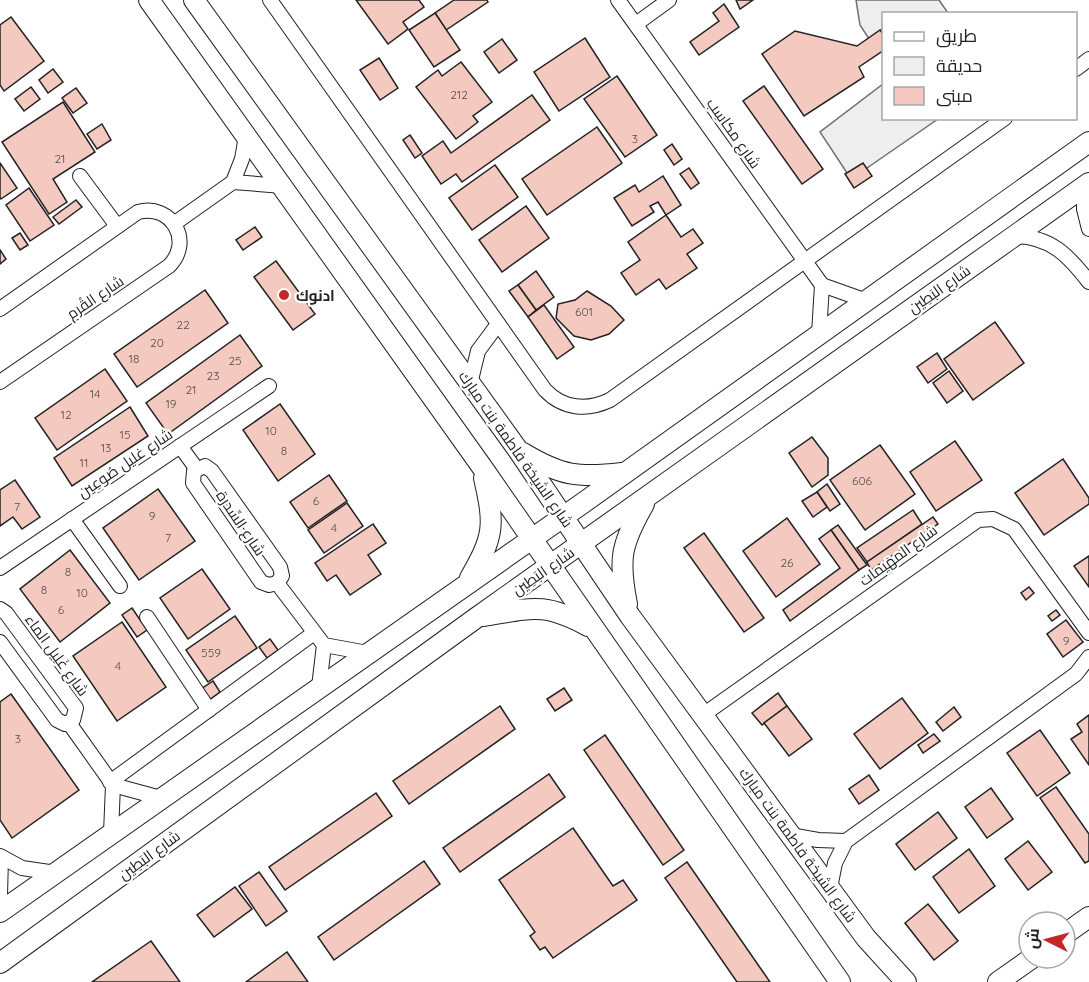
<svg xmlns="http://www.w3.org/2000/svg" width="1089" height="982" font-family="Quicksand,Cairo,sans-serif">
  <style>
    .green { fill: #eee; stroke: #6f6f6f; stroke-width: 1.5 }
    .building { fill: #f3c9c0; stroke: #222; stroke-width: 1.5 }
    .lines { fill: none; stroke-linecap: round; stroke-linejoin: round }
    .street-casing { stroke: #222; stroke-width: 16 }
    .secondary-casing { stroke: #222; stroke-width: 22 }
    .street { stroke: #fff; stroke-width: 14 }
    .secondary { stroke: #fff; stroke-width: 20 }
    .poi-dot { fill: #c62828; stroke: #fff; stroke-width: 2 }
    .labels { text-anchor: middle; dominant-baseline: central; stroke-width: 4.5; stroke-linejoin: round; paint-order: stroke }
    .number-label { font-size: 12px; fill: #564c4a }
    .street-label { font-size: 15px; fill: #222; stroke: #fff }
    .poi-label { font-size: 15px; font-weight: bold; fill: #222; stroke: #fff; text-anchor: start }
  </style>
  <rect width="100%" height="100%" fill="#fff"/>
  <g class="green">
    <path d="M856,0H939L948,13L884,14L883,28L869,39L860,25Z"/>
    <path d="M883,84L884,118L938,119L851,179L820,132Z"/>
  </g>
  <g class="building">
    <path d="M356,0H419L424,7L403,22L408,29L388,44Z"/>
    <path d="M454,0H487L488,2L446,30L435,13Z"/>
    <path d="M736,0H753L740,9Z"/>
    <path d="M724,4L739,27L699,55L690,42L719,21L713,13Z"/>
    <path d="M435,13L460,50L434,67L409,30Z"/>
    <path d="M11,17L44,61L4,91L0,85V25Z"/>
    <path d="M880,30L884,35V50L859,67L864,77L804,116L762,54L795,31L857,46Z"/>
    <path d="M585,38L610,77L559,111L534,72Z"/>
    <path d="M502,39L517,60L499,73L484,52Z"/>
    <path d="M379,58L398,88L380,100L360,70Z"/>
    <path d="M461,62L492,102L473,116L478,122L456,139L416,87L438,70L442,76Z"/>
    <path d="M53,69L63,82L48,93L39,80Z"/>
    <path d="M617,76L657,135L625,157L584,99Z"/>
    <path d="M764,86L823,169L802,184L743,101Z"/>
    <path d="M31,87L40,99L24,111L15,99Z"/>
    <path d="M76,88L87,103L73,113L62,98Z"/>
    <path d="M532,95L550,120L462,182L456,174L441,184L422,156L443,141L451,153Z"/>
    <path d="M63,102L95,152L53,179L67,202L49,214L2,142Z"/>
    <path d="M102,124L111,140L97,149L87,134Z"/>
    <path d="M597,127L622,163L547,215L522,179Z"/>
    <path d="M410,135L422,153L415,158L403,140Z"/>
    <path d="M672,144L682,159L674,165L664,150Z"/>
    <path d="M0,163L17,188L1,199L0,197Z"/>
    <path d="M863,163L872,176L854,188L845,174Z"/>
    <path d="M495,165L518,197L472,230L449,198Z"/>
    <path d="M689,168L699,183L691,189L680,174Z"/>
    <path d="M663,176L681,205L666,215L658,202L650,206L654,212L632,226L614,198L635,185L639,192Z"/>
    <path d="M29,188L54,225L30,241L6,205Z"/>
    <path d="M76,200L82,207L59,224L53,217Z"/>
    <path d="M526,206L549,238L502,272L479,240Z"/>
    <path d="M666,215L681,237L693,229L703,243L687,254L697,268L666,289L659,279L636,295L621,273L640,260L628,242Z"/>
    <path d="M255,227L262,237L243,250L236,240Z"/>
    <path d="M20,233L28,245L20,250L12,238Z"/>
    <path d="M0,250L6,259L0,264Z"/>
    <path d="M276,261L315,314L293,330L254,277Z"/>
    <path d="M536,271L554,297L536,310L518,285Z"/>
    <path d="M518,285L536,310L528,317L509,291Z"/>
    <path d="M205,290L228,323L137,387L114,354Z"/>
    <path d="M587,291L611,306L624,320L609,334L591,340L574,336L556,318L558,304L575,300Z"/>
    <path d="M544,305L574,347L557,359L528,317Z"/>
    <path d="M995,322L1024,363L973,400L944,359Z"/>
    <path d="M240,335L262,366L168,434L146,403Z"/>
    <path d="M937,353L947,369L928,383L917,367Z"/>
    <path d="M105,369L127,401L57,450L35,418Z"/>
    <path d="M949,371L963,391L947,403L933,383Z"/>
    <path d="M280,404L315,454L278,481L243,430Z"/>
    <path d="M130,407L148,436L72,486L54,458Z"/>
    <path d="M812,437L828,458V475L812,487L789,453Z"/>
    <path d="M955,441L982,480L936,511L910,472Z"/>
    <path d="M880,445L915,494L865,530L830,480Z"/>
    <path d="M1063,459L1089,498V504L1044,535L1015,493Z"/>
    <path d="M329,475L347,501L308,528L290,502Z"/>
    <path d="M15,480L40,517L22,529L13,517L0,526V490Z"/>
    <path d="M827,484L840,504L830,511L817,492Z"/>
    <path d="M158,489L195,541L139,580L103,528Z"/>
    <path d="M817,492L827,507L813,517L802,501Z"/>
    <path d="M347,503L363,526L324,553L308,530Z"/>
    <path d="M913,510L922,524L867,562L857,548Z"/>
    <path d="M933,517L938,524L871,570L867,562Z"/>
    <path d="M787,518L820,564L776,597L743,551Z"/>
    <path d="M373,524L386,543L368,555L381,574L350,595L336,575L327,581L315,563Z"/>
    <path d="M838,525L867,565L859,570L831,530Z"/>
    <path d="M831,530L859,570L790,621L783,610L840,568L819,539Z"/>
    <path d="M704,533L764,618L744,632L684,548Z"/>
    <path d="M70,550L110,603L60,642L20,589Z"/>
    <path d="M1089,556V587L1074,566Z"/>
    <path d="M202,569L230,609L188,639L160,598Z"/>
    <path d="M1029,587L1034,593L1026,600L1021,593Z"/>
    <path d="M132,608L147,630L137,637L122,615Z"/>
    <path d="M1056,610L1060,615L1052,621L1048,616Z"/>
    <path d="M235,616L257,648L208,682L186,650Z"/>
    <path d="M1066,620L1083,642L1063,657L1047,634Z"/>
    <path d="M122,622L166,687L117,721L73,656Z"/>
    <path d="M270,639L278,650L267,658L259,647Z"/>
    <path d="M213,681L220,692L209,700L201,689Z"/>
    <path d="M564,688L572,700L555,711L547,699Z"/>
    <path d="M778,693L787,706L762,725L752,713Z"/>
    <path d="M11,694L79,790L12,838L0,820V702Z"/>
    <path d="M902,698L928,733L880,769L854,734Z"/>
    <path d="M500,706L515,729L409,804L393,781Z"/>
    <path d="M787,706L812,739L789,756L764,723Z"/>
    <path d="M954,707L961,717L943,731L936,722Z"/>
    <path d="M1089,715V765L1071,739L1082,732L1077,724Z"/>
    <path d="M1040,730L1070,773L1037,796L1007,753Z"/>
    <path d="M934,734L940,741L923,753L918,745Z"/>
    <path d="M605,735L684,850L663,865L584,750Z"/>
    <path d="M549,774L565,797L460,872L443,848Z"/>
    <path d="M869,775L879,790L859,804L849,789Z"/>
    <path d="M1056,787L1089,834V861L1085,863L1040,798Z"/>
    <path d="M991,788L1013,819L987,838L965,807Z"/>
    <path d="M376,793L392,816L285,890L269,867Z"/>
    <path d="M938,812L957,838L915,870L896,844Z"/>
    <path d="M573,828L613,886L623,880L637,900L553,958L545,947L540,950L530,936L535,932L499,880Z"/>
    <path d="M1028,841L1052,872L1028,890L1005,859Z"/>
    <path d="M969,849L995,886L959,913L933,877Z"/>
    <path d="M424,861L440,884L334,960L318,937Z"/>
    <path d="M687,862L770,982H737L665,878Z"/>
    <path d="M259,872L287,911L266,926L239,886Z"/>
    <path d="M235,887L252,909L214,937L197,915Z"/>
    <path d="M928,904L958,941L934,960L905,923Z"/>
    <path d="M151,941L180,982H92Z"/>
    <path d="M287,952L308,982H246Z"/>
  </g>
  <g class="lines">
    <defs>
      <g id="street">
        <path d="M270,0L545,390C563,409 587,411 610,400L1005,118"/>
        <path d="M618,0L822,285L867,301"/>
        <path d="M636,24L669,0"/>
        <path d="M1076,69L1089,59"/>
        <path d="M80,176L117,226"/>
        <path d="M233,182L283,186"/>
        <path d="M1084,187V209L1089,229"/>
        <path d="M175,223L233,182L242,159L246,136"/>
        <path d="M1015,236C1051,237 1068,255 1089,282"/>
        <path d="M0,309L138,212C171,203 194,241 169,266L0,382"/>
        <path d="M819,334L822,285"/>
        <path d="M470,384L478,351L498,324"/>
        <path d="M180,446L196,468"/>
        <path d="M205,466L212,471L280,567L282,576L277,583L269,585L261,582L193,483L194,471Z"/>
        <path d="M72,519L120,586"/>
        <path d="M0,568L269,386"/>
        <path d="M277,583L324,645L368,653"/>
        <path d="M0,609L6,613L76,708L73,720L65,724L57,720L0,642"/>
        <path d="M147,617L209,710"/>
        <path d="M319,687L324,645"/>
        <path d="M703,715L978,520L993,519L1014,529L1089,633"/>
        <path d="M69,723L113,785L111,833"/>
        <path d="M110,782L314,633"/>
        <path d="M113,785L161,798"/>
        <path d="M790,835L818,840L846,841"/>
        <path d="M0,856L22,868L56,873"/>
        <path d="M830,888L835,863L846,841L1076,674L1089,657"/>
        <path d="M0,896L1,857"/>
      </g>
      <g id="secondary">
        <path d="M149,0L482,467L840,982"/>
        <path d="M194,0L518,450L630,616L866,938L906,982"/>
        <path d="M523,453C561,476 579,478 622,473"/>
        <path d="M470,578C494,536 495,526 484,478"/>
        <path d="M627,604C618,559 621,544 644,504"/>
        <path d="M484,616C532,608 544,602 588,626"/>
        <path d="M0,912L583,503L1089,142"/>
        <path d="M1065,934L1089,917"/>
        <path d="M0,963L476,618L1089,183"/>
        <path d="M998,982L1032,958"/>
      </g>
    </defs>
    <use href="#street" class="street-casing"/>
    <use href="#secondary" class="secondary-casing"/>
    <use href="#street" class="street"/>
    <use href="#secondary" class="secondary"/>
  </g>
  <circle class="poi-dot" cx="284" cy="295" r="6"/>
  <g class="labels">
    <g class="number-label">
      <text x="459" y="94">212</text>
      <text x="635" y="138">3</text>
      <text x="60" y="158">21</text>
      <text x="584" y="311">601</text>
      <text x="183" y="324">22</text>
      <text x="157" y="342">20</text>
      <text x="134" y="358">18</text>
      <text x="235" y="360">25</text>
      <text x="213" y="375">23</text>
      <text x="191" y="389">21</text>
      <text x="95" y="393">14</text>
      <text x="171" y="403">19</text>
      <text x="66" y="414">12</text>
      <text x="271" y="430">10</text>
      <text x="125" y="434">15</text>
      <text x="106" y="447">13</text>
      <text x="284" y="450">8</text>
      <text x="84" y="462">11</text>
      <text x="862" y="480">606</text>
      <text x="316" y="500">6</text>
      <text x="17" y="506">7</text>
      <text x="152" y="515">9</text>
      <text x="334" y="527">4</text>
      <text x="168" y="537">7</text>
      <text x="787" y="562">26</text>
      <text x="68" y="571">8</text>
      <text x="44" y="589">8</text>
      <text x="82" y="592">10</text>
      <text x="61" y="609">6</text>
      <text x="1066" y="640">9</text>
      <text x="211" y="652">559</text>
      <text x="118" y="665">4</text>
      <text x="18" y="738">3</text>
    </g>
    <g class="street-label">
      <text transform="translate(734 133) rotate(55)">شارع مكاسِب</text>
      <text transform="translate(939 289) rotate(-35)">شارع البَطِين</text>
      <text transform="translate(95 297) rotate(-34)">شارع القُرم</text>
      <text transform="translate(516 449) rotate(55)">شارع الشيخة فاطمة بنت مبارك</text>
      <text transform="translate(125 463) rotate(-34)">شارع غليل صُوعِين</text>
      <text transform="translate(241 523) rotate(56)">شارع السِّدرة</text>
      <text transform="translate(898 555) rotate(-36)">شارع المهَيمات</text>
      <text transform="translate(543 571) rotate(-35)">شارع البَطِين</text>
      <text transform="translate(57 655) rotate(54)">شارع غَلِيل الماء</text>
      <text transform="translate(798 845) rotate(54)">شارع الشيخة فاطمة بنت مبارك</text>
      <text transform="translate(149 855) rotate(-36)">شارع البَطِين</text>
    </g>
    <g class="poi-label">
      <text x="296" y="295">ادنوك</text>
    </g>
  </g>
  <rect x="882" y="12" width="195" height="108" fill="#ffffff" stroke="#a7a7a7" stroke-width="1.5"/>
  <rect x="894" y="32" width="30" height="9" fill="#ffffff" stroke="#a7a7a7" stroke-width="1.5"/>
  <text x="936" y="42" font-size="18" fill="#222222">طريق</text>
  <rect x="894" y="57" width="30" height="18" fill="#eeeeee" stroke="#a7a7a7" stroke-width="1.5"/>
  <text x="936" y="72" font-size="18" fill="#222222">حديقة</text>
  <rect x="894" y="87" width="30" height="18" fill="#f3c9c0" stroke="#a7a7a7" stroke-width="1.5"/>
  <text x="936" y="102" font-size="18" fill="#222222">مبنى</text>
  <g transform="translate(1047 940) rotate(276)"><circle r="28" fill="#ffffff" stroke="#a7a7a7" stroke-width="1.5"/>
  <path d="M0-4.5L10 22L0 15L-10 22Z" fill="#c62828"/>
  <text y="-9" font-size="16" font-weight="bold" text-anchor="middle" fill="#222222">ش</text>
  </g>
</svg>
